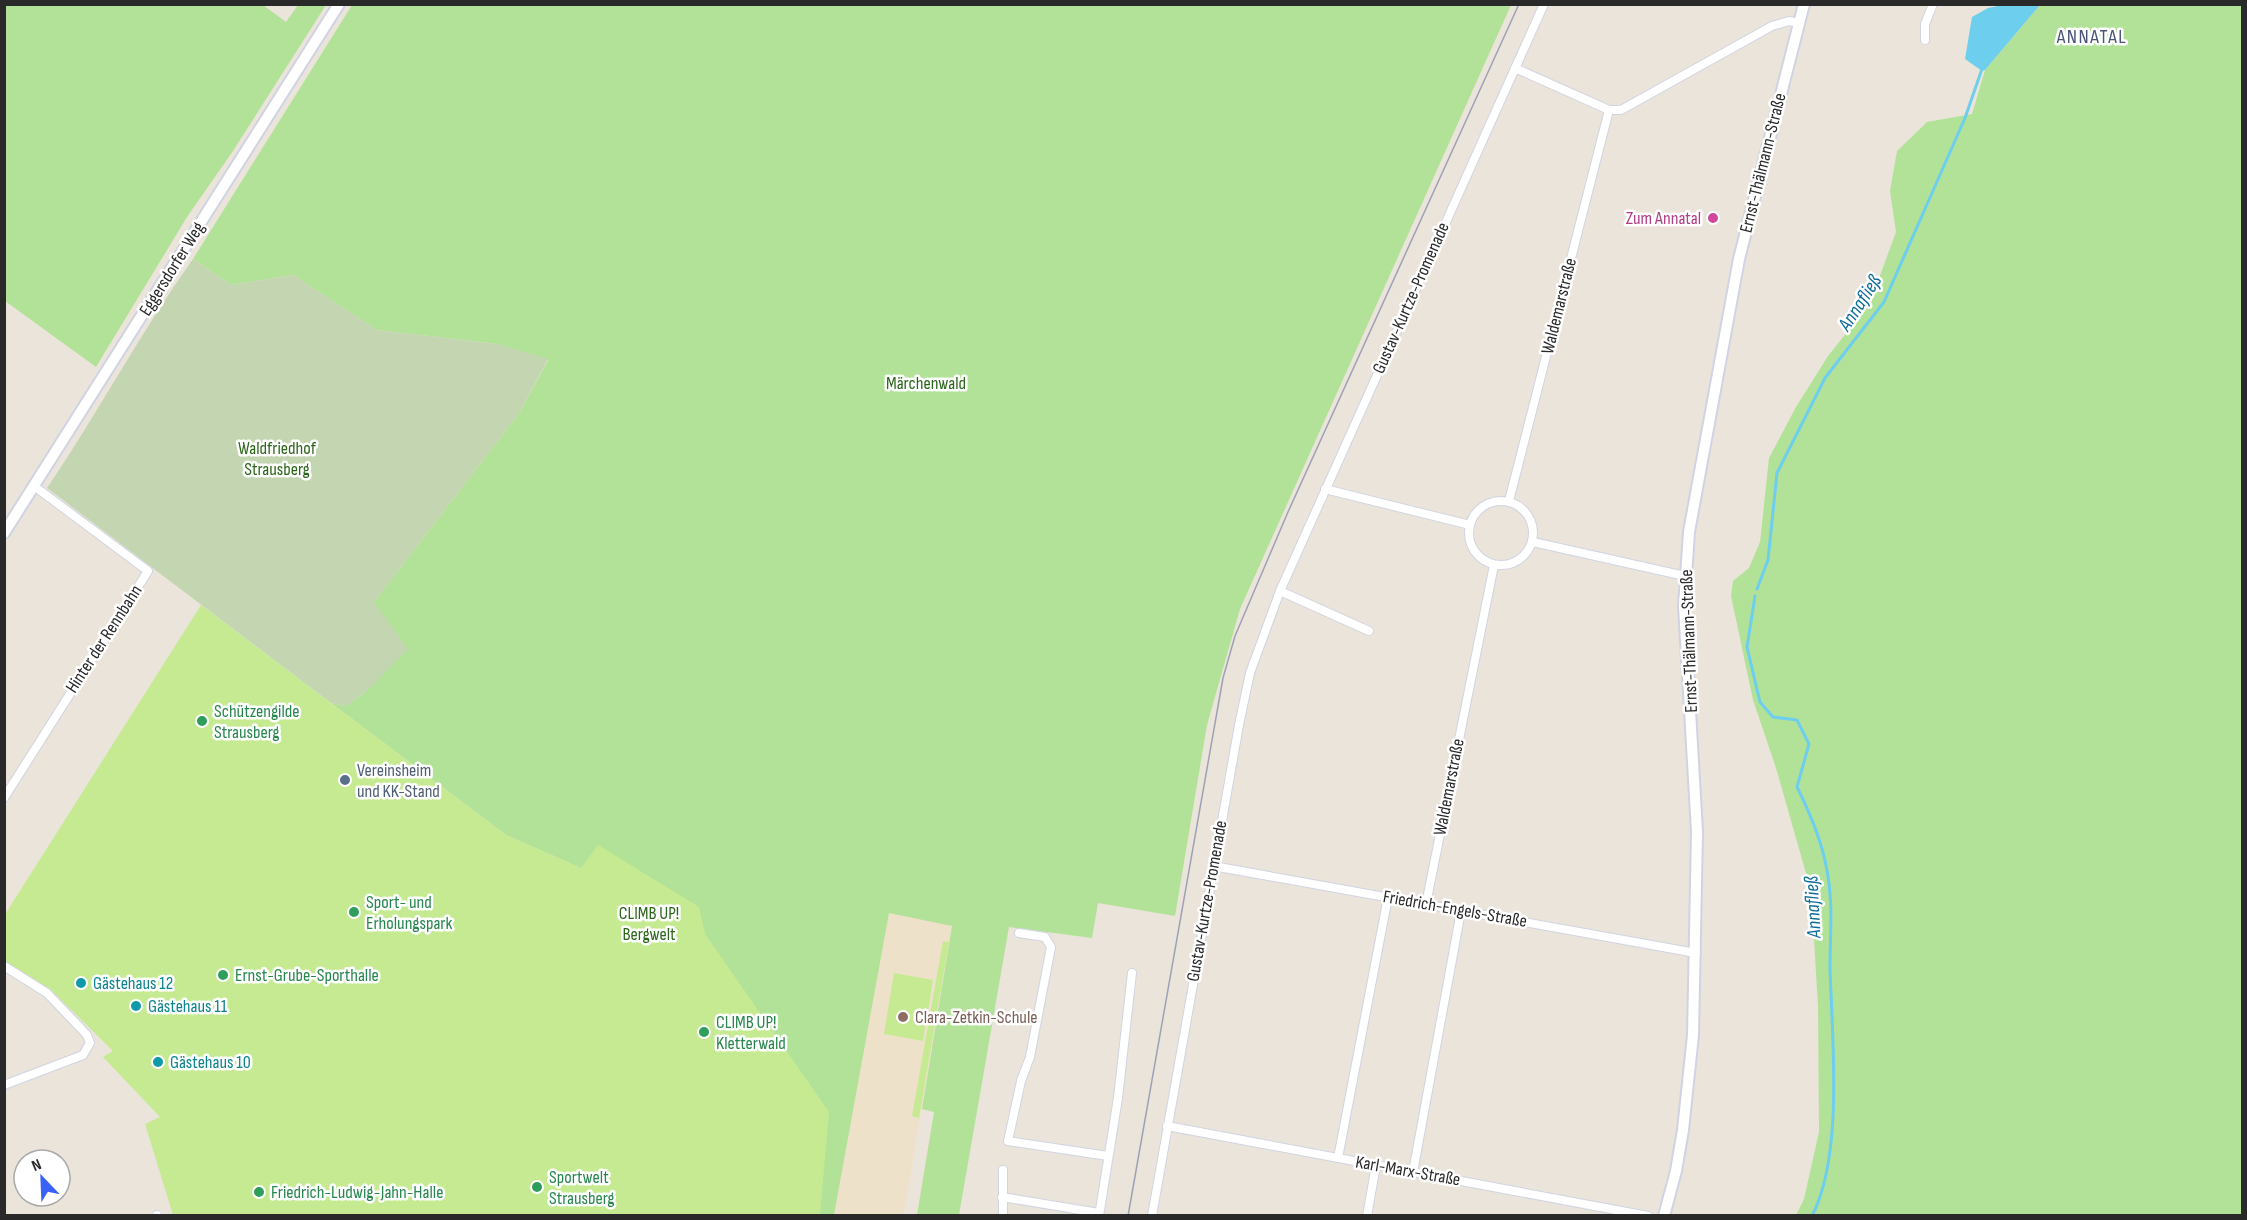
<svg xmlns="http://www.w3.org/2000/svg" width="2247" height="1220" font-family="'Sofia Sans Condensed',sans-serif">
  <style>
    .education { fill: #ede1ca }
    .green { fill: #b2e297 }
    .cemetery { fill: #c4d5b2 }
    .pitch { fill: #c6ea92 }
    .water { fill: #6dceee }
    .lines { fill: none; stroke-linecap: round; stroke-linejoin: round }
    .stream { stroke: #6dceee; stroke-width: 3 }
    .street-casing { stroke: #d0d4e2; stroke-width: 10 }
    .secondary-casing { stroke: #d0d4e2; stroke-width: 14 }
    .street { stroke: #fff; stroke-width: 8 }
    .secondary { stroke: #fff; stroke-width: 10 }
    .tram { stroke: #9ea1b3; stroke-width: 1.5 }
    .hotel-dot { fill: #d1479c; stroke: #fff; stroke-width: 2 }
    .leisure-dot { fill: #2e9e5b; stroke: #fff; stroke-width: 2 }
    .service-dot { fill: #5c6f8a; stroke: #fff; stroke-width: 2 }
    .culture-dot { fill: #0f9aa8; stroke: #fff; stroke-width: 2 }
    .education-dot { fill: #8d6e63; stroke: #fff; stroke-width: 2 }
    .labels { text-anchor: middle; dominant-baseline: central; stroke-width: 5; stroke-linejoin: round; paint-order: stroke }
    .street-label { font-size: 18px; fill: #292929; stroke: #fff }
    .hotel-label { font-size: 18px; fill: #b23c85; stroke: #fff; text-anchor: end }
    .park-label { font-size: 18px; fill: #2b651a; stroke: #fff }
    .leisure-label { font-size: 18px; fill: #27864d; stroke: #fff; text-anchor: start }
    .service-label { font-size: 18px; fill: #4e5e75; stroke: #fff; text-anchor: start }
    .culture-label { font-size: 18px; fill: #0d838f; stroke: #fff; text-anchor: start }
    .education-label { font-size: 18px; fill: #785e54; stroke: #fff; text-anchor: start }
    .neighbourhood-label { font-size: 20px; letter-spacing: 1.5px; fill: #4a5379; stroke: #fff }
    .water-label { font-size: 20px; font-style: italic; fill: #0d6c99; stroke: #fff }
  </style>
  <rect width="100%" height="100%" fill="#ebe4db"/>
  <path class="education" d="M889,912L952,926L904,1215L834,1216Z"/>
  <g class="green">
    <path d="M5,4L263,5L286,22L298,5H326L233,151L187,217L96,367L5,301Z"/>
    <path d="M352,5H1511L1240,609L1207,725L1175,916L1098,903L1092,938L1009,927L959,1215H917L934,1112L922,1109L952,926L889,913L834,1215H723L581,868L506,835L331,703L345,706L366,692L374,602L520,412L548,360L497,344L377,330L293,275L231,285L193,259Z"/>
    <path d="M2040,5H2242V1215H1796L1804,1199L1819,1132L1818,1006L1811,891L1776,768L1753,700L1731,596L1733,581L1749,568L1760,542L1769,458L1796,407L1828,356L1870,303L1896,232L1890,191L1897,151L1927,122L1972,114L1985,70Z"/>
  </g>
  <path class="cemetery" d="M193,259L231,285L293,275L377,330L497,344L548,359L520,412L374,602L408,649L366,692L345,706L331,703L47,488C98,413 140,333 193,259Z"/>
  <g class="pitch">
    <path d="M201,605L506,835L581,868L598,845L699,907L705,934L829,1112L820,1215H173L145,1124L160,1117L103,1057L113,1051L54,993L5,962L4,916Z"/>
    <path d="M943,941L949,942L919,1118L912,1116Z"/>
    <path d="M894,973L933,980L923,1041L884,1034Z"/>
  </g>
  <path class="water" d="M2008,4L2040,5L1985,70L1982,71L1965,59L1972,17L1988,8Z"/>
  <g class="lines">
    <g class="stream">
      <path d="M1757,589L1768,560L1777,473L1825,378L1884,302L1965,118L1982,69"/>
      <path d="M1755,596L1747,647L1760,702L1773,717L1797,720L1809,744L1797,787C1811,815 1824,846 1828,877C1833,906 1830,938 1830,968C1832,1038 1844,1154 1812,1216"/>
    </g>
    <defs>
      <g id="street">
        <path d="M1925,40V24L1933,4"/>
        <path d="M1515,68L1609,110H1621L1772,26L1789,21L1800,23"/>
        <path d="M1325,489L1470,525"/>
        <circle cx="1501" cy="533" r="32"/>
        <path d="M1509,501L1609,110"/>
        <path d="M1533,542L1685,576"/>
        <path d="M1280,591L1369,631"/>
        <path d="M4,798L148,571L34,486"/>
        <path d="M1213,866L1696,953"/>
        <path d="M1426,904L1494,565"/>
        <path d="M1019,933L1045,937L1051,947L1030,1057L1021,1081L1008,1141L1108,1156"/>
        <path d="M4,966L47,993L87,1035L90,1043L83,1055L4,1085"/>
        <path d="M1167,1126L1648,1216"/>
        <path d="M1338,1158L1388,897"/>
        <path d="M1003,1170V1216"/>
        <path d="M1413,1172L1461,911"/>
        <path d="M1002,1197L1099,1213"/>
        <path d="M157,1216V1215"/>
        <path d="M1099,1216L1118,1098L1132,973"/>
        <path d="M1152,1216L1239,725L1250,673L1280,591L1544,4"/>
        <path d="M1367,1216L1376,1165"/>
      </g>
      <g id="secondary">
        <path d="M4,533L339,4"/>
        <path d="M1664,1216L1676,1171L1683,1130L1693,1035L1697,832L1684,606L1689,532L1739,259L1804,4"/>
      </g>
    </defs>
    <use href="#street" class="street-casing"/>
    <use href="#secondary" class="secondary-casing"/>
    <use href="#street" class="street"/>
    <use href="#secondary" class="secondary"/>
    <path class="tram" d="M1128,1216L1223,678L1235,636L1288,512L1519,4"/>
  </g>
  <circle class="hotel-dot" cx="1713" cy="218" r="6"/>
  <g class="leisure-dot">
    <circle cx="202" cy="721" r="6"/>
    <circle cx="354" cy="912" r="6"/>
    <circle cx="223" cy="975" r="6"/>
    <circle cx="704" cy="1032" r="6"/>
    <circle cx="537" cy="1187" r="6"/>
    <circle cx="259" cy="1192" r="6"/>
  </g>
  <circle class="service-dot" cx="345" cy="780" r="6"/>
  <g class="culture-dot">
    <circle cx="81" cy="983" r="6"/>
    <circle cx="136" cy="1006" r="6"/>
    <circle cx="158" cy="1062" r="6"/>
  </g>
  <circle class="education-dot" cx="903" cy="1017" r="6"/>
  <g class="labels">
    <g class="street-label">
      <text transform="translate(1763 163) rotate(-76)">Ernst-Thälmann-Straße</text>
      <text transform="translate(172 269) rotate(-58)">Eggersdorfer Weg</text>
      <text transform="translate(1411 298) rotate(-66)">Gustav-Kurtze-Promenade</text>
      <text transform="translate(1559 306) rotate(-76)">Waldemarstraße</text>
      <text transform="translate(104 639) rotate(-57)">Hinter der Rennbahn</text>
      <text transform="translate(1689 641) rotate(-92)">Ernst-Thälmann-Straße</text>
      <text transform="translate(1449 787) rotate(-79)">Waldemarstraße</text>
      <text transform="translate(1207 901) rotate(-80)">Gustav-Kurtze-Promenade</text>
      <text transform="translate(1455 909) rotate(10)">Friedrich-Engels-Straße</text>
      <text transform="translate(1408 1171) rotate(10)">Karl-Marx-Straße</text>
    </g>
    <g class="hotel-label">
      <text x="1701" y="218">Zum Annatal</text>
    </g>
    <g class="park-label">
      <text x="926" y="383">Märchenwald</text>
      <text x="277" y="448">Waldfriedhof<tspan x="277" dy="21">Strausberg</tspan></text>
      <text x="649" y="913">CLIMB UP!<tspan x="649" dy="21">Bergwelt</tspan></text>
    </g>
    <g class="leisure-label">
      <text x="214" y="711">Schützengilde<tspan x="214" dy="21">Strausberg</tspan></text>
      <text x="366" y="902">Sport- und<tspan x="366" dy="21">Erholungspark</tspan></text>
      <text x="235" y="975">Ernst-Grube-Sporthalle</text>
      <text x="716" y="1022">CLIMB UP!<tspan x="716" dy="21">Kletterwald</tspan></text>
      <text x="549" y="1177">Sportwelt<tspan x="549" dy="21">Strausberg</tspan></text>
      <text x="271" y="1192">Friedrich-Ludwig-Jahn-Halle</text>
    </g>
    <g class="service-label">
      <text x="357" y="770">Vereinsheim<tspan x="357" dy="21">und KK-Stand</tspan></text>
    </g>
    <g class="culture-label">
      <text x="93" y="983">Gästehaus 12</text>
      <text x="148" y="1006">Gästehaus 11</text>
      <text x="170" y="1062">Gästehaus 10</text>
    </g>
    <g class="education-label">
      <text x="915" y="1017">Clara-Zetkin-Schule</text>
    </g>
    <g class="neighbourhood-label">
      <text x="2092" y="37">ANNATAL</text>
    </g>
    <g class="water-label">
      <text transform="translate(1860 303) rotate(-57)">Annafließ</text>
      <text transform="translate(1813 907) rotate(-93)">Annafließ</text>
    </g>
  </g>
  <rect width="2247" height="1220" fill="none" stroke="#292929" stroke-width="12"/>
  <g transform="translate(42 1178) rotate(337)"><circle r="28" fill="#ffffff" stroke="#a9a9a9" stroke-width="1.5"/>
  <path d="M0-4.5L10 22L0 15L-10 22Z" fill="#3a62f9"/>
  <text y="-9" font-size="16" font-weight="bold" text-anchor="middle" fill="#292929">N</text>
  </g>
</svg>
